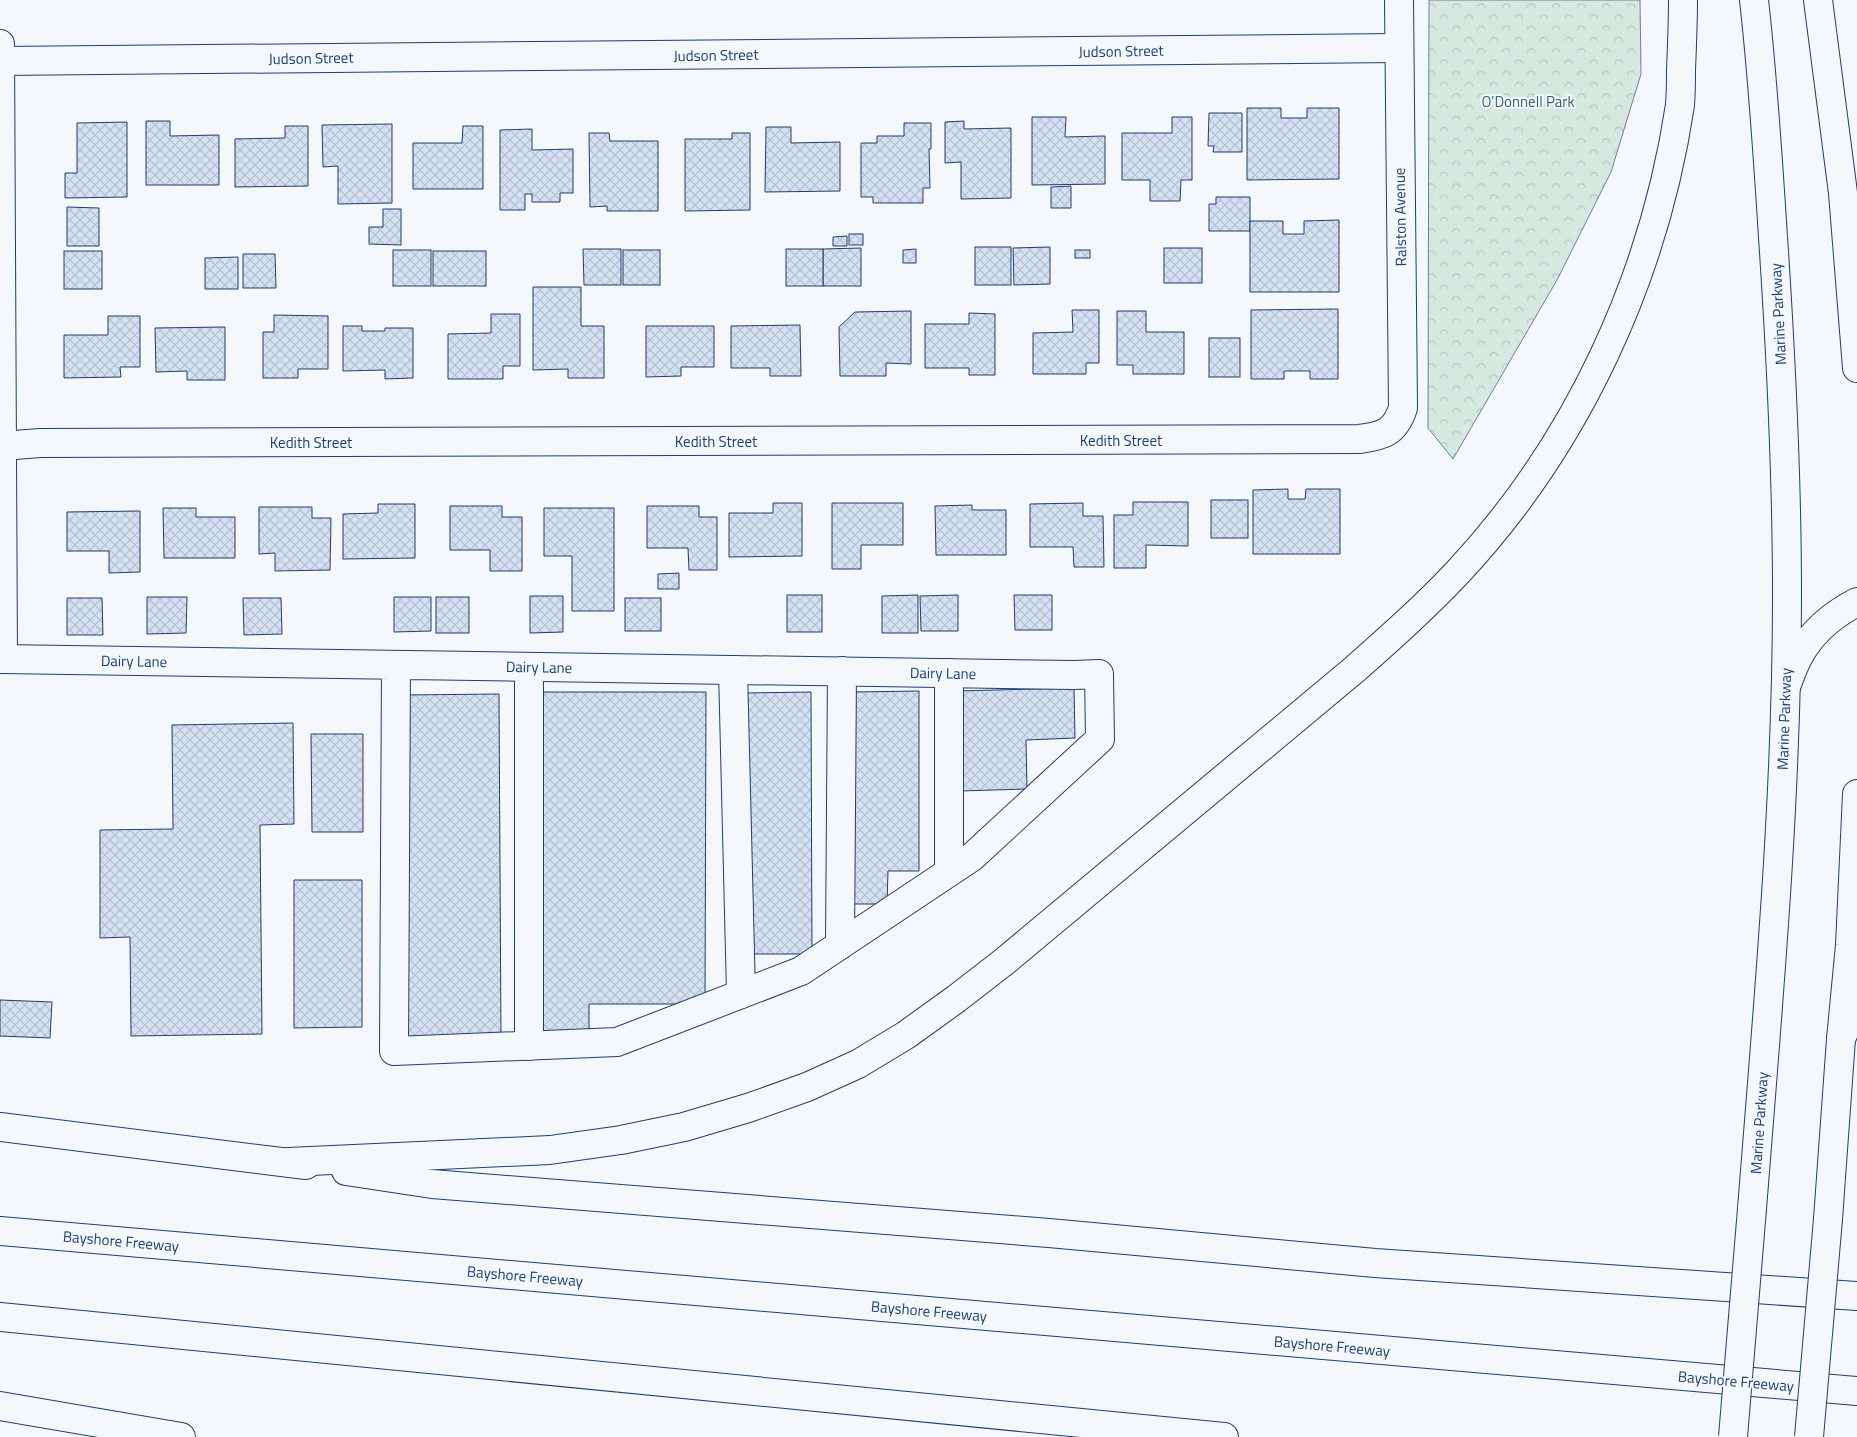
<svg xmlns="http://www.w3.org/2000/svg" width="1857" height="1437" font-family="'Titillium Web',sans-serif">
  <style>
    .park { fill: url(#park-crowns); stroke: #687fa3 }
    .building { fill: url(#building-cross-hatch); stroke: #1d3f73 }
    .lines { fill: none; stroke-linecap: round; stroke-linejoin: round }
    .minor-casing { stroke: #1d3f73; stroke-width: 30 }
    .major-casing { stroke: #1d3f73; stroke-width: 30 }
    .highway-casing { stroke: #1d3f73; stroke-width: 30 }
    .minor { stroke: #f4f7fb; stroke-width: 28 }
    .major { stroke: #f4f7fb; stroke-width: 28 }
    .highway { stroke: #f4f7fb; stroke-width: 28 }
    .major-bridge-casing { stroke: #1d3f73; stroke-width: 30; stroke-linecap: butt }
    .major-bridge { stroke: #f4f7fb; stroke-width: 28 }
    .labels { text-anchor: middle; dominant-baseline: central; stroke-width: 4; stroke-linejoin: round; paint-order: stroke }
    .street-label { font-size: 15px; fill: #1d3f73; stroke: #f4f7fb }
    .park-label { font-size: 15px; fill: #2c6c60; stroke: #f4f7fb }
  </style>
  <defs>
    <pattern id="park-crowns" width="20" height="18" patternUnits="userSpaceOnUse" patternTransform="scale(1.25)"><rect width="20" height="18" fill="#d7e8df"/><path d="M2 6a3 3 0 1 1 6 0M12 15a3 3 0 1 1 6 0" fill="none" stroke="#b8c8c3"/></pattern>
    <pattern id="building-cross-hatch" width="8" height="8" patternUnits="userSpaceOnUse" patternTransform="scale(1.25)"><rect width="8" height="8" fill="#d5e0f0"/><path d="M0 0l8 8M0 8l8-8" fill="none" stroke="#b6c1d1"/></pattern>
  </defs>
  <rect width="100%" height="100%" fill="#f4f7fb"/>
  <path class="park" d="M1429,0H1640L1641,74L1611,172L1557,280L1453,459L1428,428Z"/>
  <g class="building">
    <path d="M1247,108H1281V118H1307V108H1339V179L1247,180Z"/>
    <path d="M1209,113H1242V152H1213L1214,146H1208Z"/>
    <path d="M1032,117H1066L1065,137L1105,136V184L1032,185Z"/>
    <path d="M1172,117H1192V180H1181L1180,201H1150V180H1122V133H1172Z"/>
    <path d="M146,121H170V136L219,135V185H146Z"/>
    <path d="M964,121V129L1011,128V198L961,199V162L945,163V122Z"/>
    <path d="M127,122V197L65,198V173H77V123Z"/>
    <path d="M904,123H931V149H929L930,188H923V203H873V197H861V143H877V136H904Z"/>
    <path d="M392,124V203L338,204V166L323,167L322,125Z"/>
    <path d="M285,126H308V186L235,187V139L285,138Z"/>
    <path d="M463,126H483V189H413V143H462Z"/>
    <path d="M766,127H791V143L840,142V191L765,192Z"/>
    <path d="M532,129V150L573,149V193H560V202H532V194H525V210H500V130Z"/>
    <path d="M589,133H609L610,141H658V211H607V206L590,207Z"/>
    <path d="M732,133H750V210L685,211V139H732Z"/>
    <path d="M1071,186V208H1051V187Z"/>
    <path d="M1216,197H1250V231H1209V204H1216Z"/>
    <path d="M67,207L99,208V246H67Z"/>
    <path d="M383,209H401V245L369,244V227H383Z"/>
    <path d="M1339,220V292H1250V221H1283V234H1304V221Z"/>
    <rect x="849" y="234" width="14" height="11"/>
    <path d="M847,236V246H833V237Z"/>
    <rect x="975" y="247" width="36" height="38"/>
    <path d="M1050,247V284L1014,285L1013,248Z"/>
    <path d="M861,248V286H823V249Z"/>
    <rect x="1164" y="248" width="38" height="35"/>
    <path d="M583,249H621V285H584Z"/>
    <rect x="786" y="249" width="37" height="37"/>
    <path d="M916,249V263H903V250Z"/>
    <rect x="393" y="250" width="38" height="36"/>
    <rect x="623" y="250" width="37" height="35"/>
    <rect x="1075" y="250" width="15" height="8"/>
    <rect x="64" y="251" width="38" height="38"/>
    <rect x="433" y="251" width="53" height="35"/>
    <path d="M243,254H275L276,288H243Z"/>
    <path d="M238,257V289H205V258Z"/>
    <path d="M533,287H581V326H604V378H568V369L533,370Z"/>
    <path d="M1338,309V379H1310V371H1284V379H1251V310Z"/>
    <path d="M1072,310H1099V363H1086V374H1033V333L1073,332Z"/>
    <path d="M911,311V364L886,363V376H840L839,327L855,312Z"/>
    <path d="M1117,311H1146V332H1184V374H1133V365H1117Z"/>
    <path d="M969,313L995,314V375H969V368H925V324H969Z"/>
    <path d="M491,314H520V366H503V379H448V334L491,333Z"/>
    <path d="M274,315L328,316V369H298V378H263V332H274Z"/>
    <path d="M108,316H140V367H120L121,377L64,378V335H108Z"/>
    <path d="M800,325L801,376H770V368H731V326Z"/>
    <path d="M343,326H362V331H385V328H413V378L385,379V370L343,371Z"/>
    <path d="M646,326H714V367H681V376L646,377Z"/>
    <path d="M225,327V380H187V371L156,372L155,328Z"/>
    <rect x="1209" y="338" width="31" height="39"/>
    <path d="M1288,489V499H1305L1306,489H1340V554H1253V490Z"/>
    <rect x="1211" y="500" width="37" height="38"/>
    <path d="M1133,502H1188V546L1146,545V568H1114V515H1133Z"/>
    <path d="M773,503H802V556L729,557V513H773Z"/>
    <path d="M832,503H903V545H861V569H832Z"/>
    <path d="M1083,503V516H1103L1104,567H1074L1073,547H1030V504Z"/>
    <path d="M378,504H415V558L343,559V514L378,513Z"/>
    <path d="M972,505V510H1006V555H936L935,506Z"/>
    <path d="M450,506H502V517H522V571H490V550H450Z"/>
    <path d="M647,506H699V517H717V570H689L688,548H647Z"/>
    <path d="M259,507H312V518H331L330,570L275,571V553L259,554Z"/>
    <path d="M163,508H196V517H235V558H164Z"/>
    <path d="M544,508H614V611H572V556H544Z"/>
    <path d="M140,511V572L109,573V551H67V512Z"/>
    <path d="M679,573V589H658V574Z"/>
    <rect x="787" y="595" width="35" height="37"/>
    <path d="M918,595V633H882V596Z"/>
    <path d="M958,595V631H921L920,596Z"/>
    <path d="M1014,595H1052V630H1015Z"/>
    <path d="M530,596H563V632L530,633Z"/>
    <path d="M147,597H187L186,633L147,634Z"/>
    <path d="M394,597H431V631L394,632Z"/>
    <rect x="436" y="597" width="33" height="36"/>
    <path d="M67,598H102L103,635H67Z"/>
    <path d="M243,598H281L282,634L244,635Z"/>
    <rect x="625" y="598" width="36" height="33"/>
    <path d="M1074,688L1075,738L1026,740L1027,789L960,791L957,691Z"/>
    <path d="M919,691V871H888L887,904H852L853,692Z"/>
    <path d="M540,692H706L705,1004H589V1037H539Z"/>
    <path d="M811,692L812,954H746L745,693Z"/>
    <path d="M499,694L501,1039H404L403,695Z"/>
    <path d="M293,723L294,824L260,825L262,1034L131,1036L130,937L100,938V830L173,829L172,725Z"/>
    <path d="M311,734H363V832H312Z"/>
    <path d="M294,880H362V1027L294,1028Z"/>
    <path d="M0,1000L52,1002L50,1038L0,1036Z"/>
  </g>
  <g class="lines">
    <defs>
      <g id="minor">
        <path d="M0,44L3,659"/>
        <path d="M0,61L1398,48"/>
        <path d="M2,446L40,443L1359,439C1384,436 1395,432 1403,408L1399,0"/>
        <path d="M0,659L1074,675L1099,674L1100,739L972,857L801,971L617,1042L394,1051L396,665"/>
        <path d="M529,667V1046"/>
        <path d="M733,670L741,994"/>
        <path d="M949,673V872"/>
        <path d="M840,945L842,671"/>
      </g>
      <g id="major">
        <path d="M1818,0L1843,193L1857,368"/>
        <path d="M1752,1209C1768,1005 1787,800 1787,595C1787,475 1781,356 1773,237C1768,158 1763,79 1754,0"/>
        <path d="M1828,1219L1841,1039L1850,945L1857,794"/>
      </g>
      <g id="highway">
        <path d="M1786,687C1790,676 1794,664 1800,654C1813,631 1834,614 1857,602"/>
        <path d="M1841,1039L1857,1002"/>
        <path d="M0,1127L306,1165"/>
        <path d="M289,1162L550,1150L621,1140L684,1127L748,1108L807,1087L858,1064L906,1035L956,999L1005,961L1355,669C1390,638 1425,607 1457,573C1577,445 1654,278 1680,105C1681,93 1681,81 1681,70C1682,46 1683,23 1683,0"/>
        <path d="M346,1171L432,1184L1049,1233L1375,1263L1857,1296"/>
        <path d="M0,1231L1857,1391"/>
        <path d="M0,1317L1224,1437"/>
        <path d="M0,1406L181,1437"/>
      </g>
    </defs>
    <use href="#minor" class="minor-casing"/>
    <use href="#major" class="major-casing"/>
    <use href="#highway" class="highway-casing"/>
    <use href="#minor" class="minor"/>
    <use href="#major" class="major"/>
    <use href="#highway" class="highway"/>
    <defs>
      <g id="major-bridge">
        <path d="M1733,1437L1752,1209"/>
        <path d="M1809,1437L1828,1219"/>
      </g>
    </defs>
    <use href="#major-bridge" class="major-bridge-casing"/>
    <use href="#major-bridge" class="major-bridge"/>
  </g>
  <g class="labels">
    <g class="street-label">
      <text transform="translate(1121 51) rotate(-1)">Judson Street</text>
      <text transform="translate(716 55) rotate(-1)">Judson Street</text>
      <text transform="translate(311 58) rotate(-1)">Judson Street</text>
      <text transform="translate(1400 217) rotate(-91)">Ralston Avenue</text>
      <text transform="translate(1778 314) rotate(-93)">Marine Parkway</text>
      <text x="1121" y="440">Kedith Street</text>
      <text x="716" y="441">Kedith Street</text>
      <text x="311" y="442">Kedith Street</text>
      <text transform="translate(134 661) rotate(1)">Dairy Lane</text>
      <text transform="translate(539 667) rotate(1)">Dairy Lane</text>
      <text transform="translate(943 673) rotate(1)">Dairy Lane</text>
      <text transform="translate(1784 719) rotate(-88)">Marine Parkway</text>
      <text transform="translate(1759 1123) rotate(-86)">Marine Parkway</text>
      <text transform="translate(121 1241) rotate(5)">Bayshore Freeway</text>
      <text transform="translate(525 1276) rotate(5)">Bayshore Freeway</text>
      <text transform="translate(929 1311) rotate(5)">Bayshore Freeway</text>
      <text transform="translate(1332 1346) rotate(5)">Bayshore Freeway</text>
      <text transform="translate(1736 1381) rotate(5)">Bayshore Freeway</text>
    </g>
    <g class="park-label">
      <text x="1528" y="101">O'Donnell Park</text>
    </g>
  </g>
</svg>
